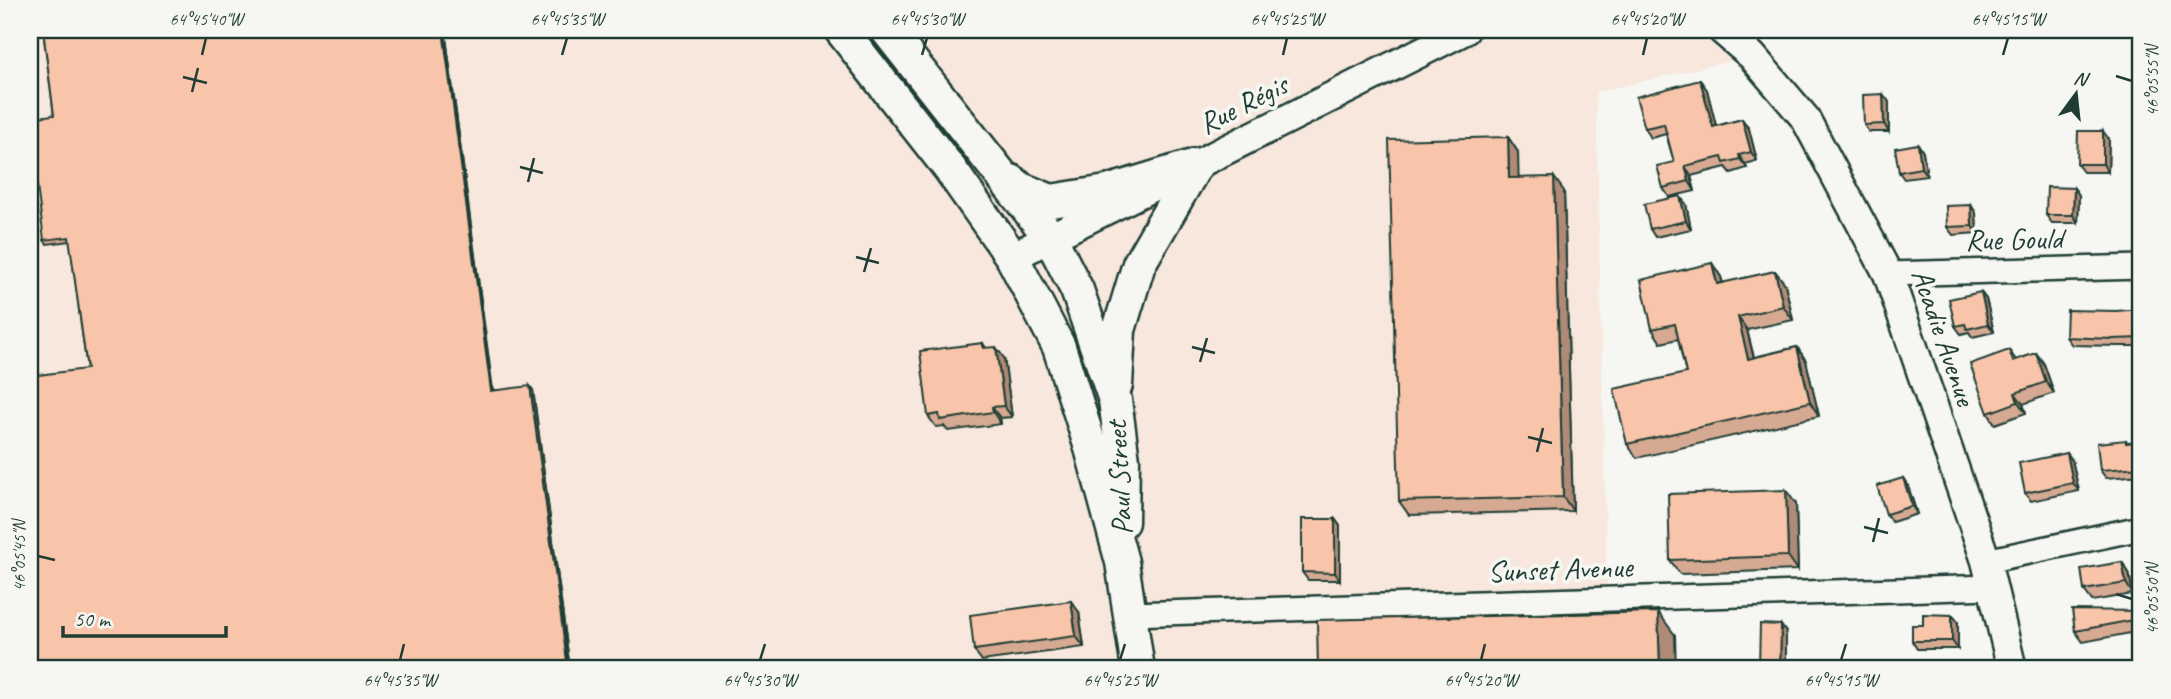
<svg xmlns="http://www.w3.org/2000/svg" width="2171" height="699" font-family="Caveat,sans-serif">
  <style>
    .built { fill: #f7e7dc }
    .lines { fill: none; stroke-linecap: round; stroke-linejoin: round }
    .minor-casing { stroke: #1f3d34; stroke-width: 28 }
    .tertiary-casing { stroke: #1f3d34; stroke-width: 33 }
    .secondary-casing { stroke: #1f3d34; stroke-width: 37 }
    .minor { stroke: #f6f6f2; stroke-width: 23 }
    .tertiary { stroke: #f6f6f2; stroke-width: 28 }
    .secondary { stroke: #f6f6f2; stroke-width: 32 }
    .wall { fill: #d6a992; stroke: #1f3d34; stroke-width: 2 }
    .shaded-wall { fill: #ae8a77; stroke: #1f3d34; stroke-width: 2 }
    .building { fill: #f9c5aa; stroke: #1f3d34; stroke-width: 2 }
    .ticks { fill: none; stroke: #1f3d34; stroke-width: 2.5 }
    .labels { text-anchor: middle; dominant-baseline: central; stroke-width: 7; stroke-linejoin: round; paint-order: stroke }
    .street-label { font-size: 30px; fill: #1f3d34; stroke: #f6f6f2 }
    .neatline { fill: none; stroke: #1f3d34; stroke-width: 2.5 }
    .ticks-label { font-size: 18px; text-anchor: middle; fill: #1f3d34 }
  </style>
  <rect width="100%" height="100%" fill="#f6f6f2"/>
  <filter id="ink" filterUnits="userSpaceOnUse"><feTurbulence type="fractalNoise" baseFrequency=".0143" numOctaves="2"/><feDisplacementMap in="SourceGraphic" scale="14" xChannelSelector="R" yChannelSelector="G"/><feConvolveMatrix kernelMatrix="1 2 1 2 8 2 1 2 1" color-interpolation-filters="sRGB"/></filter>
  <g filter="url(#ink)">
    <path class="built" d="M30,30H1736L1752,56L1596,92L1607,599L1323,609L1324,669H30Z"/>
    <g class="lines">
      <defs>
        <g id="minor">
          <path d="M1888,274L2141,267"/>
          <path d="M1986,561L2141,528"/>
          <path d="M1130,614L1992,587"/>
        </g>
        <g id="tertiary">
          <path d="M1722,30L1752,56L1805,118L1888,274L1986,561L2012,669"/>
          <path d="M1012,257L1465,30"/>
        </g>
        <g id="secondary">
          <path d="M841,30L950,169L1012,257L1059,347L1091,448L1122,562L1138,669"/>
          <path d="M887,30L1050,237L1077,290L1115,400L1123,460L1122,522"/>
          <path d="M1011,181L1021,189L1051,201L1107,192L1196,165"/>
          <path d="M1116,385L1119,330L1139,264L1196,165"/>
        </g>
      </defs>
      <use href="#minor" class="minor-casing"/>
      <use href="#tertiary" class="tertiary-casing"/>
      <use href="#secondary" class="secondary-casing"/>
      <use href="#minor" class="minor"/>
      <use href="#tertiary" class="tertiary"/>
      <use href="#secondary" class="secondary"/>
    </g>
    <g class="wall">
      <path d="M43,30H445L493,390H533L570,669H30L87,369L70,241L47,244L44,240L54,115Z"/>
      <path d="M1700,80L1707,90L1716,126L1742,119L1749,129L1757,161L1745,164L1747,168L1731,173L1726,167L1691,176L1695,191L1669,197L1663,188L1674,162L1666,134L1651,138L1645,128Z"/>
      <path d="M1883,94L1889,102V132H1869L1864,125Z"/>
      <path d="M1508,137L1518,152V178L1564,191L1573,511L1409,515L1399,501Z"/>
      <path d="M2109,139L2108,172H2083L2077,164Z"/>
      <path d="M1918,144L1923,152L1927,176L1904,179L1899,172Z"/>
      <path d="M2074,188L2079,195L2078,223H2052L2046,215Z"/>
      <path d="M1686,204L1691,229L1655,237L1650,229Z"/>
      <path d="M1971,205L1976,213L1977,233L1953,235L1947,227Z"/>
      <path d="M1712,263L1721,277L1723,283L1775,271L1785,284L1793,320L1747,330L1754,357L1797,347L1806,361L1819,416L1637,458L1627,444L1686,373L1678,339L1661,343L1652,329Z"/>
      <path d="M1986,299L1994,332L1972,337L1969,332L1961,334L1955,326Z"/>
      <path d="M2141,309V346H2118L2072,345L2066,337Z"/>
      <path d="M983,343L986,348L1004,358L1012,417L1000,418L1001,424L948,431L944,426L936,427L928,416Z"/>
      <path d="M2009,350L2016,360L2036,353L2044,364L2054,393L2023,404L2026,413L1995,424L1988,413Z"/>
      <path d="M2126,440L2127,442L2141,441V475L2106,478L2100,470Z"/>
      <path d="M2067,453L2072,460L2079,491L2031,501L2025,493Z"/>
      <path d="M1903,478L1908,486L1917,514L1892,522L1886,514Z"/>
      <path d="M1796,504L1798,570L1680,574L1670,560Z"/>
      <path d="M1335,519L1340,526V580H1308L1302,572Z"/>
      <path d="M2122,562L2129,573L2133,594L2092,601L2084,590Z"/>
      <path d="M1079,612L1084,647L982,661L974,650Z"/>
      <path d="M1952,615L1958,622V649H1917L1912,641L1923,625Z"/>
      <path d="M2141,615V631L2083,642L2075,631Z"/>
      <path d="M1786,632V669H1760L1759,668Z"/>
    </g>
    <g class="shaded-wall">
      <path d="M443,30H445L493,395L491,391Z"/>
      <path d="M1700,80L1707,90L1719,137L1713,127Z"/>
      <path d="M1883,94L1889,102V132L1884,124Z"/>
      <path d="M1742,119L1749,129L1757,161L1751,152Z"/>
      <path d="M2103,131L2109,139L2108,172L2103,164Z"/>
      <path d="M1508,137L1518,152L1519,192L1509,178Z"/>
      <path d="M1918,144L1923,152L1927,176L1921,168Z"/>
      <path d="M1739,155L1745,164L1747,168L1740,159Z"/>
      <path d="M1685,166L1691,176L1695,191L1689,181Z"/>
      <path d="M1554,177L1564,191L1573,511L1563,497Z"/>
      <path d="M2074,188L2079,195L2078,223L2073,215Z"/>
      <path d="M1680,196L1686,204L1691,229L1686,221Z"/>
      <path d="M1971,205L1976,213L1977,233L1972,226Z"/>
      <path d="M1712,263L1721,277L1726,298L1717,284Z"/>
      <path d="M1775,271L1785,284L1793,320L1783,306Z"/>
      <path d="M1981,292L1986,299L1994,332L1988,324Z"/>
      <path d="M1738,317L1747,330L1757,372L1748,359Z"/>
      <path d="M996,347L1004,358L1012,417L1004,406Z"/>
      <path d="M1797,347L1806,361L1819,416L1810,402Z"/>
      <path d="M2036,353L2044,364L2054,393L2046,382Z"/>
      <path d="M530,386L533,390L570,669H568Z"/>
      <path d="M2015,393L2023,404L2026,413L2018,402Z"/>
      <path d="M992,407L1000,418L1001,424L993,412Z"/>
      <path d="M2067,453L2072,460L2079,491L2073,483Z"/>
      <path d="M1903,478L1908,486L1917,514L1912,506Z"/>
      <path d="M1786,490L1796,504L1798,570L1788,556Z"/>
      <path d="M1335,519L1340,526V580L1335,573Z"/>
      <path d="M2122,562L2129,573L2133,594L2126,583Z"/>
      <path d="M1071,601L1079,612L1084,647L1076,636Z"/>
      <path d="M1658,612L1675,635L1676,669H1660Z"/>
      <path d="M1952,615L1958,622V649L1952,641Z"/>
      <path d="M1781,625L1786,632V669H1781L1780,668Z"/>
    </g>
    <g class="building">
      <path d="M43,30H443L491,391L530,386L568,669H30V376L87,369L69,237L44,240L30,132V118L54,115Z"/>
      <path d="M1700,80L1713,127L1742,119L1751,152L1739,155L1740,159L1724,163L1722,157L1685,166L1689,181L1663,188L1657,166L1674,162L1664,124L1645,128L1636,97Z"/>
      <path d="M1883,94L1884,124L1864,125L1863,95Z"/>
      <path d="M2078,131H2103V164H2077Z"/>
      <path d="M1508,137L1509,178L1554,177L1563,497L1399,501L1389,140Z"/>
      <path d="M1918,144L1921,168L1899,172L1895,148Z"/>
      <path d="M2047,187L2074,188L2073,215H2046Z"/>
      <path d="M1680,196L1686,221L1650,229L1644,204Z"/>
      <path d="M1971,205L1972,226L1947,227L1946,206Z"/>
      <path d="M1712,263L1717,284L1775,271L1783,306L1738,317L1748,359L1797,347L1810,402L1627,444L1614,389L1686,373L1675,324L1652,329L1641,280Z"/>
      <path d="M1981,292L1988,324L1967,329L1965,324L1955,326L1949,299Z"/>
      <path d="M2141,309V338L2113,339L2066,337L2067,310L2116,311Z"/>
      <path d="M983,343V348L996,347L1004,406L992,407L993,412L940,420L939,414L928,416L920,351Z"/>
      <path d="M2009,350L2013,361L2036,353L2046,382L2015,393L2018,402L1988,413L1970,364Z"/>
      <path d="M2126,440V443L2141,441V467L2100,470L2097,443Z"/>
      <path d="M2067,453L2073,483L2025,493L2019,463Z"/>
      <path d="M1903,478L1912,506L1886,514L1877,486Z"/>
      <path d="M1786,490L1788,556L1670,560L1668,494Z"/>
      <path d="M1302,519H1335V573L1302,572Z"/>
      <path d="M2122,562L2126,583L2084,590L2081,569Z"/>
      <path d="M1071,601L1076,636L974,650L970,615Z"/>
      <path d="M2072,610L2138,611L2139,619L2075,631Z"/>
      <path d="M1658,612L1660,669H1318L1317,620Z"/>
      <path d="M1923,614L1952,615V641H1912V625H1923Z"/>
      <path d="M1760,624L1781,625L1780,668H1759Z"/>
    </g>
  </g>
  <path class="ticks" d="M202,55L206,38M562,55L567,38M922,55L927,38M1283,55L1287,38M1643,55L1647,38M2003,55L2008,38M2116,76L2132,81M183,77L207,83M192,92L198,68M520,167L543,173M528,182L534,158M856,257L879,263M864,272L871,248M1192,347L1215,353M1200,362L1207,338M1528,437L1552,443M1537,452L1543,428M1864,527L1888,533M1873,542L1879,518M38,556L55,560M2116,594L2132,599M400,660L404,644M760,660L765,644M1120,660L1125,644M1481,660L1485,644M1841,660L1846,644"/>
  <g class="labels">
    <g class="street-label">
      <text transform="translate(1243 104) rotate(-27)">Rue Régis</text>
      <text transform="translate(2014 239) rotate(-1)">Rue Gould</text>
      <text transform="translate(1944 337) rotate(71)">Acadie Avenue</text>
      <text transform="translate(1119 478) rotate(-93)">Paul Street</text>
      <text transform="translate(1560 569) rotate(-2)">Sunset Avenue</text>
    </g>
  </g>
  <rect width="2171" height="699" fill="none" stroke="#f6f6f2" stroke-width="77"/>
  <g transform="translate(2076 94) rotate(15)" stroke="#f6f6f2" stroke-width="5" paint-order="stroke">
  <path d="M0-5L12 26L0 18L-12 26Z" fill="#1f3d34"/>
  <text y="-10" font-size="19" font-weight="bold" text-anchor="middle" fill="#1f3d34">N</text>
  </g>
  <path d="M63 626v10h163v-10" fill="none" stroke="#1f3d34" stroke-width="3.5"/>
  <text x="74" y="626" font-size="21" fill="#1f3d34" stroke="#f6f6f2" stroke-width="5" paint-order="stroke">50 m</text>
  <rect x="38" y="38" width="2094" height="622" class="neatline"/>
  <g class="ticks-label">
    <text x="206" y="25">64°45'40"W</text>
    <text x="567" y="25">64°45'35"W</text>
    <text x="927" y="25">64°45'30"W</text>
    <text x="1287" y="25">64°45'25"W</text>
    <text x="1647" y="25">64°45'20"W</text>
    <text x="2008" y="25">64°45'15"W</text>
    <text transform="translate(2152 81) rotate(-90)" y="6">46°05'55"N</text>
    <text transform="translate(19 556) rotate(-90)" y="6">46°05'45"N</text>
    <text transform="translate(2152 599) rotate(-90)" y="6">46°05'50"N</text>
    <text x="400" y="686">64°45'35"W</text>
    <text x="760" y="686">64°45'30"W</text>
    <text x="1120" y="686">64°45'25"W</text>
    <text x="1481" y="686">64°45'20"W</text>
    <text x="1841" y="686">64°45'15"W</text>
  </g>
</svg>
